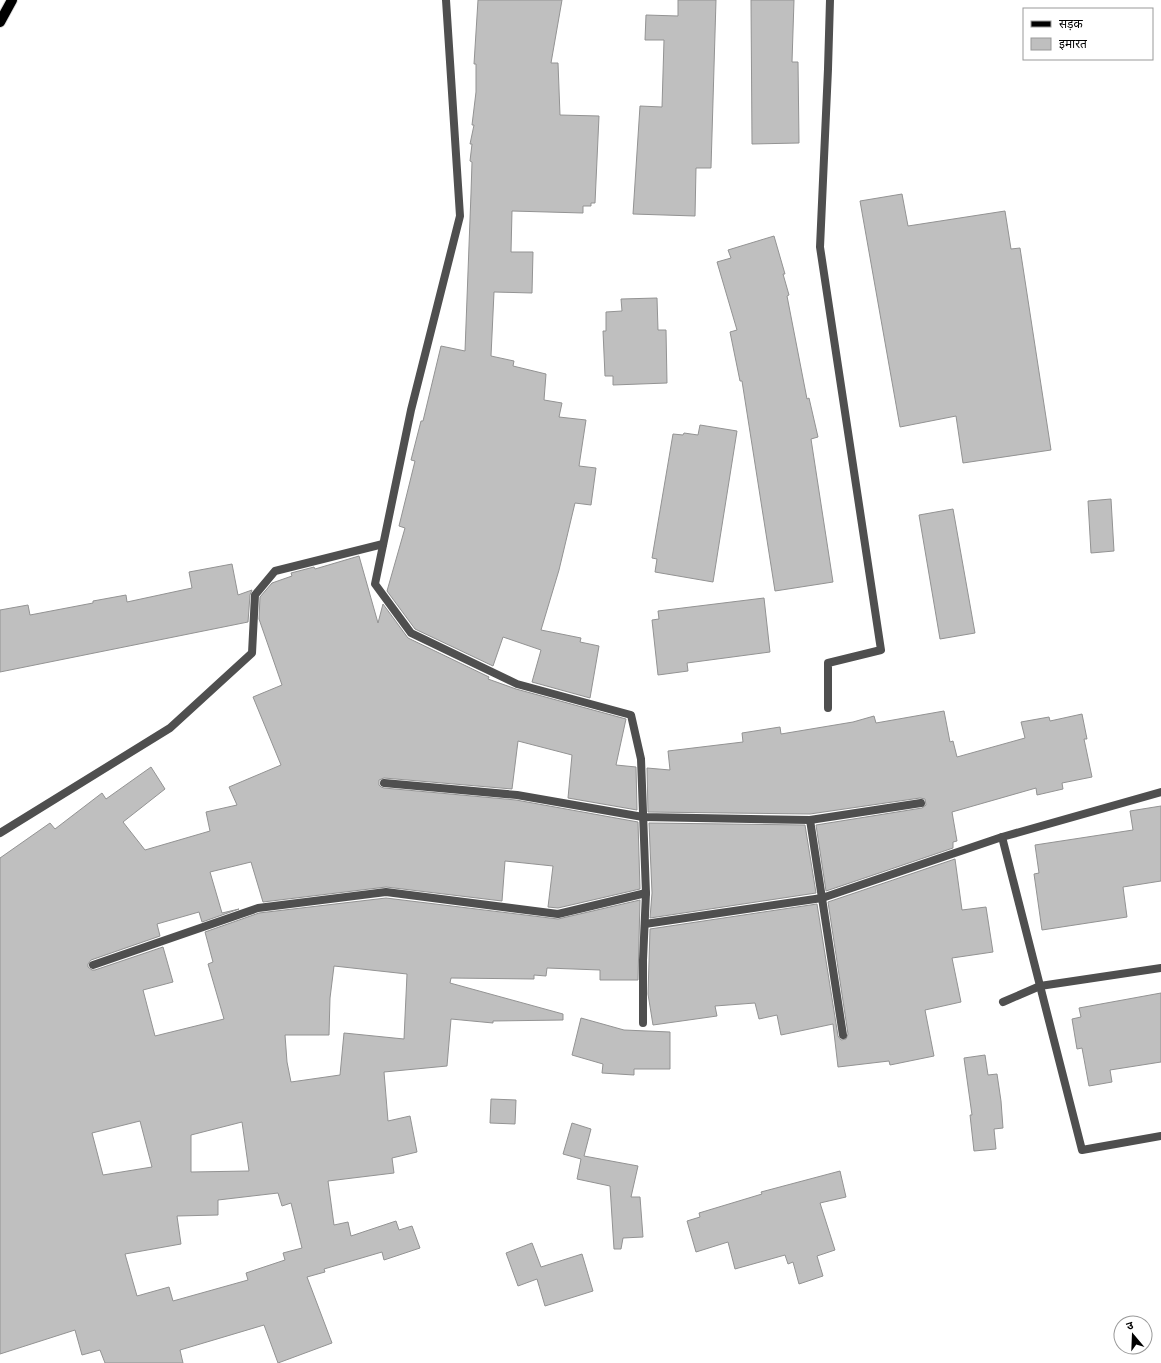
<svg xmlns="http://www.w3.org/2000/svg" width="1161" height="1363" font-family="'IBM Plex Sans','Noto Sans Devanagari',sans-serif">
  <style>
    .building { fill: #bfbfbf; stroke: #939393; fill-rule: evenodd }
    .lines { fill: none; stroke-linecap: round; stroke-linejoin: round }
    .primary-casing { stroke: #dbdbdb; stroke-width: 12 }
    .service { stroke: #4f4f4f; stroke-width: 8 }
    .minor { stroke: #4f4f4f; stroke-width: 8 }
    .primary { stroke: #000; stroke-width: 10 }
  </style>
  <rect width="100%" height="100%" fill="#fff"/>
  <g class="building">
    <path d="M478,0H562L551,63H558L560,115L599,116L595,203H591V206H583V213L512,211L511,252H533L532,293L494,292L491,356L514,361L513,366L546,374L544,400L562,403L559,417L586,420L579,466L596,468L591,505L575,503L559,570L541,630L581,638L580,642L599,646L590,698L532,682L541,650L503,637L493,666L415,629L387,591L405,528L399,526L415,461L411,460L421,421H423L441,346L465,351L471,193L472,162L470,161L472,144H470L474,125H472L476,92V64H474Z"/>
    <path d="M678,0H716L711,168H696L695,216L633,214L640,106L662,107L664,40H645L646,15L678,16Z"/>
    <path d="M751,0H794L792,62H798L799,143L752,144Z"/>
    <path d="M902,194L908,226L1005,211L1011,249L1020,248L1051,450L963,463L956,416L900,427L860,201Z"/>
    <path d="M774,236L785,274H783L789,295L787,296L807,399L809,398L818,437L811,439L833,582L775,591L742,381H740L730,332L737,330L717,262L731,258L728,250Z"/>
    <path d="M657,298L658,330H666L667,383L613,385V376H605L603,331H606V312L622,311L621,299Z"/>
    <path d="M700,425L737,431L713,582L655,572L657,559L652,558L673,434L683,435L684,433L698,435Z"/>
    <path d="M1111,499L1114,551L1091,553L1088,501Z"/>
    <path d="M953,509L975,633L940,639L919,515Z"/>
    <path d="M359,556L378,623L383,604L408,638L489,677L488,679L516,689L626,719L616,765L636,767L637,810L568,798L572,755L518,741L512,789L384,778L379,780V785L381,787L384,788L516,800L638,822L640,889L558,908L548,907L553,866L505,861L502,901L386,887L263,902L251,862L210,872L222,913L239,909L202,922L199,912L157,924L160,936L91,960L88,964V967L92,970H95L163,947L173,982L143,990L155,1036L224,1019L208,964L213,962L205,932L259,913L386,898L558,919L640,900L638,980H600V970L547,968L546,976L534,975V979L451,978L450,983L563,1014V1020L493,1021V1023L451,1019L447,1066L384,1072L388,1121L410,1116L417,1152L392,1158L394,1173L328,1181L334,1225L348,1222L351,1236L396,1221L399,1230L412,1226L420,1248L384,1260L382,1252L324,1269L325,1272L307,1277L332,1343L278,1363L264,1325L180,1350L183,1363H105L100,1350L82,1355L75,1330L0,1354V858L50,823L55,829L102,793L106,799L151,767L165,789L123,822L145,850L210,831L206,812L237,805L229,787L281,765L253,697L282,685L259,619L260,597L272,583L292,576L291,573L314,567L315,569ZM334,966L407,974L404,1039L344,1033L340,1075L291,1082L287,1062L285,1035H329L330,998ZM140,1121L152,1167L103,1175L92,1133ZM242,1122L249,1171L191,1172V1135ZM278,1193L282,1206L291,1203L302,1248L283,1253L285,1260L246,1273L248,1280L173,1301L169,1287L137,1296L125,1254L181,1244L177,1216L218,1215V1200Z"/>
    <path d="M232,564L238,595L252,590L250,595L248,622L0,672V610L28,605L30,615L93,603V601L126,595L127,602L192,588L189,572Z"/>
    <path d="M764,598L770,652L687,663L688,671L658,675L652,620L659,619L658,611Z"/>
    <path d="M944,711L950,742L953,741L957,757L1025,738L1021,722L1049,717L1050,721L1082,714L1087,739H1084L1092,777L1062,783L1063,789L1037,795L1036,788L952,812L957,841L953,842V848L826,891L816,825L922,808L926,805L925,799L920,798L810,814L648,812L647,768L670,770L668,751L743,742L742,733L780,727L781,734L853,722L874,716L876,723Z"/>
    <path d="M1161,806V881L1123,887L1127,917L1042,930L1034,874L1039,873L1035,845L1133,830L1130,811Z"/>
    <path d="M649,823L805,825L816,893L650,918L652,893Z"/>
    <path d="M955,859L962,910L986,907L993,952L952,958L961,1002L925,1010L934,1056L890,1065L889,1061L838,1067L833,1024L781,1035L777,1015L759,1019L755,1003L715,1006L717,1016L653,1025L648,994L650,929L817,904L838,1036L841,1040L846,1039L848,1034L828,902Z"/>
    <path d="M1161,993V1062L1110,1070L1112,1082L1089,1086L1082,1048L1077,1049L1072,1019L1081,1017L1079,1008Z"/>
    <path d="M581,1018L624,1030L670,1032V1069H634V1075L602,1073L603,1064L572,1055Z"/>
    <path d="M985,1055L988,1075L997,1074L1001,1101L1003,1128L994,1129L996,1149L974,1151L970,1115H972L964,1058Z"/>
    <path d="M491,1099L516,1100L515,1124L490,1123Z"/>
    <path d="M572,1123L591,1129L584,1156L638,1166L631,1197H640L643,1237L623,1238L621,1249H614L610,1186L577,1179L581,1159L563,1154Z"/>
    <path d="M840,1171L846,1197L820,1203L835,1250L817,1256L823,1276L799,1284L793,1262L788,1264L785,1255L735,1269L728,1242L696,1252L687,1221L700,1217L699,1213L762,1194L761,1192Z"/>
    <path d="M532,1243L541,1267L582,1254L593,1291L545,1306L537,1279L518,1286L506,1253Z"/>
  </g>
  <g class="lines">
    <defs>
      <path id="primary" d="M0,22L12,0"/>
    </defs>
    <use href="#primary" class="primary-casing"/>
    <path class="service" d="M0,833L170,728L252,653L255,595L275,571L383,544"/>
    <g class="minor">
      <path d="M446,0L460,216L411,410L375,584L411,633L517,684L631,715L641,759L646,893L643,960V1023"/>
      <path d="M828,708V663L881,650L820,247L828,69L830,0"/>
      <path d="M384,783L517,795L643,817L810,820L921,803"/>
      <path d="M1161,792L1002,837L1082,1150L1161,1136"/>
      <path d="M810,820L843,1035"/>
      <path d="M645,924L822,898L1002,837"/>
      <path d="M93,965L258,908L386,892L558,914L646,893"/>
      <path d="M1003,1002L1040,986L1161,968"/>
    </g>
    <use href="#primary" class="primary"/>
  </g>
  <rect x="1023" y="8" width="130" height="52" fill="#ffffff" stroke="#999999"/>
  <rect x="1031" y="21" width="20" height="6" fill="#000000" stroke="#999999"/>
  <text x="1059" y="28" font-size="12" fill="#000000">सड़क</text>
  <rect x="1031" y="38" width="20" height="12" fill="#bfbfbf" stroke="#999999"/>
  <text x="1059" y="48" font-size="12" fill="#000000">इमारत</text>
  <g transform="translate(1133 1335) rotate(341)"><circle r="19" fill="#ffffff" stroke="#999999"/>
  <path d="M0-3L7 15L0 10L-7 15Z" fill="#000000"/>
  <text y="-6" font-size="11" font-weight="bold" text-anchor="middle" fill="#000000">उ</text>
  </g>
</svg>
